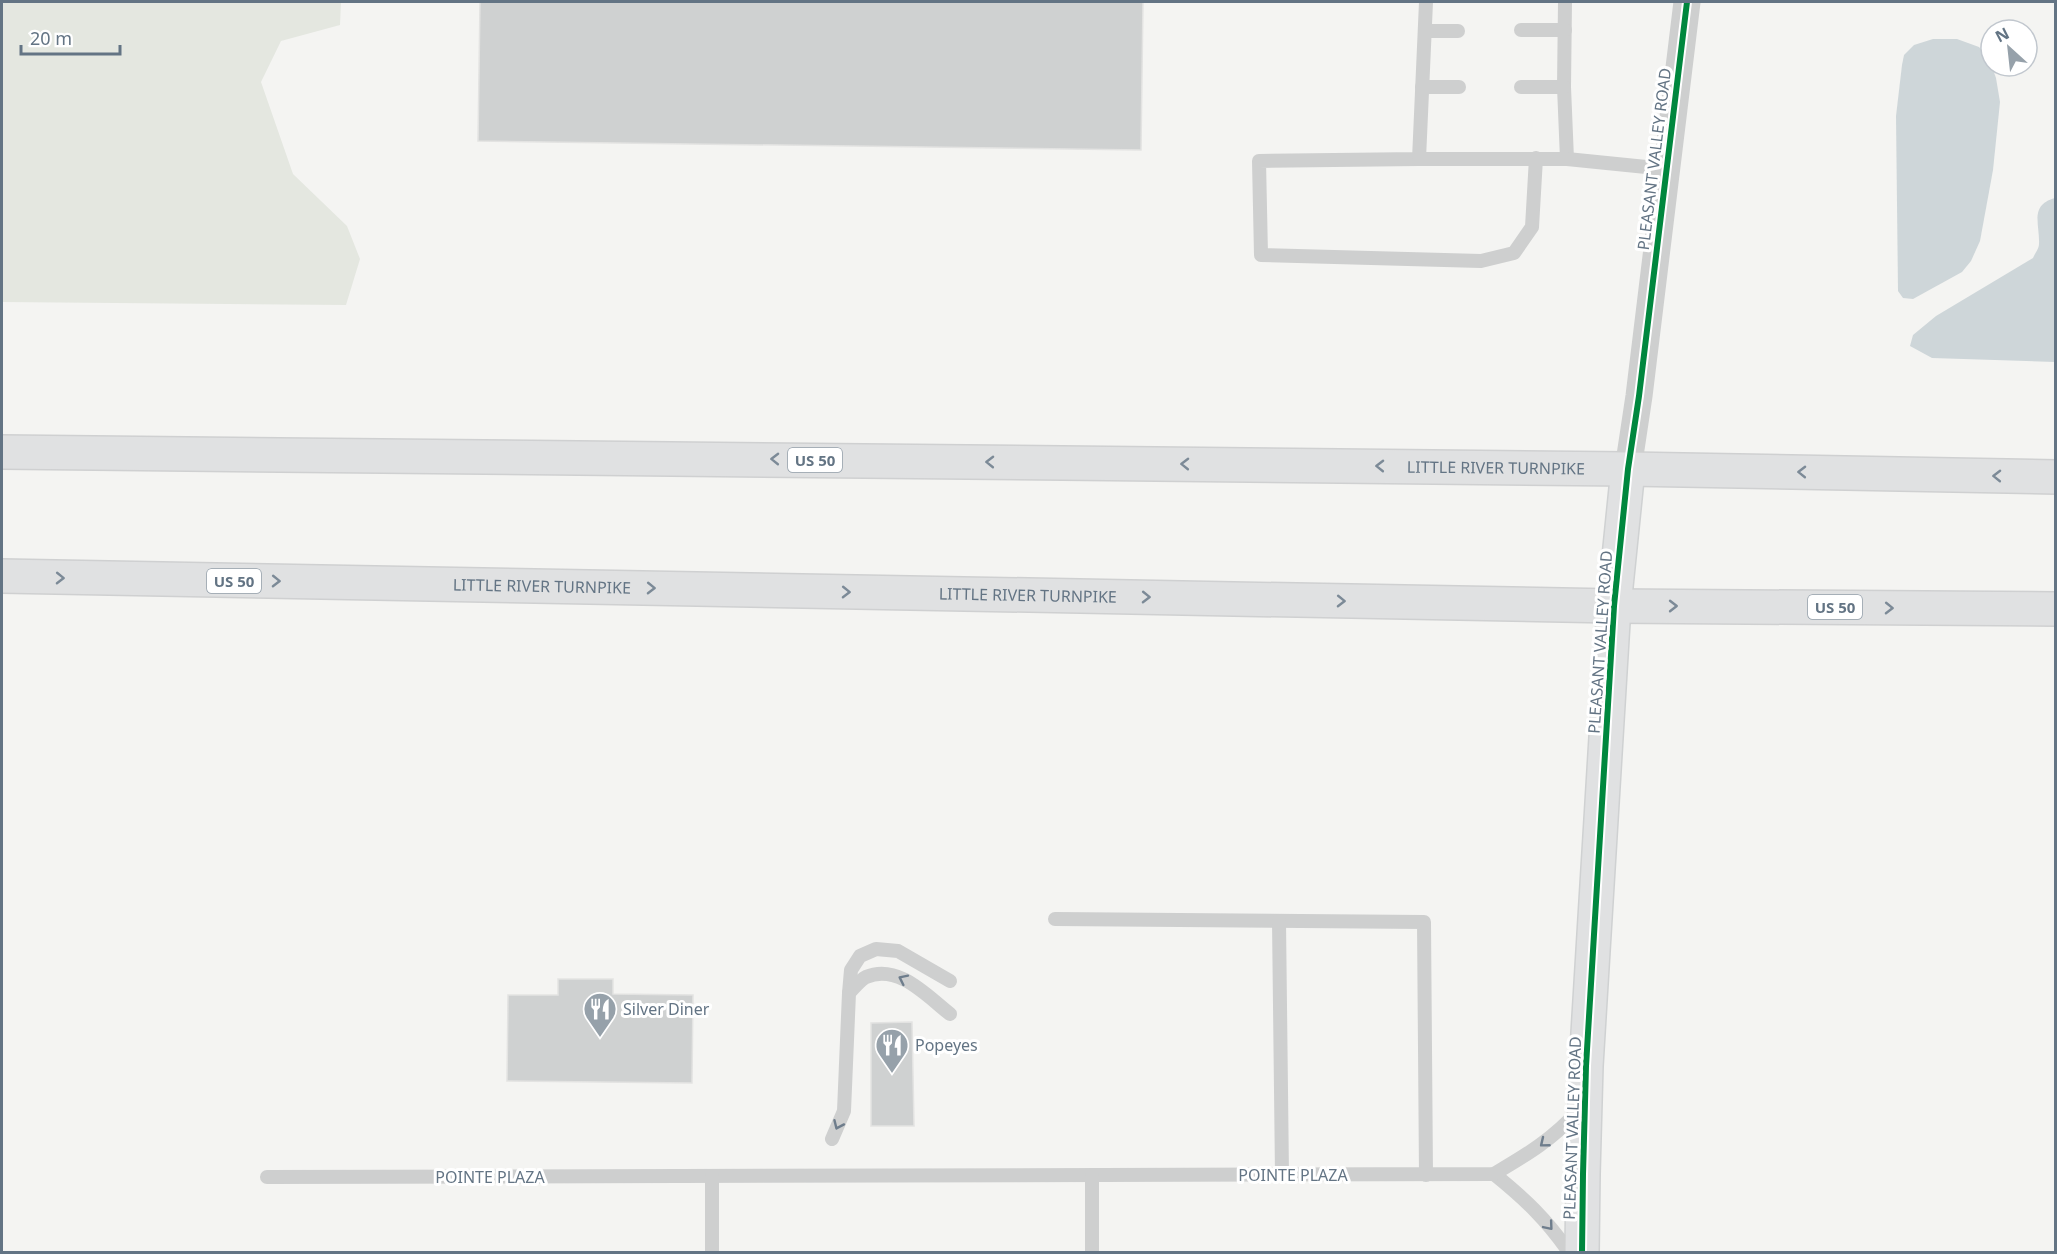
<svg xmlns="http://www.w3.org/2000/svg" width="2057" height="1254" font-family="'Noto Sans',sans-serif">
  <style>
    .green { fill: #e4e7e0 }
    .water { fill: #ced6d9 }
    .building { fill: #cfd1d1; stroke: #e3e3e2; stroke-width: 1.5 }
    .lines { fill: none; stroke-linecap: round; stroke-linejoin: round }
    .secondary-casing { stroke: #cfd1d2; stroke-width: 36 }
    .highway-casing { stroke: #cfd0d1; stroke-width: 36 }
    .lane { stroke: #cecfcf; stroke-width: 14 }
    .street { stroke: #cecfcf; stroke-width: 27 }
    .secondary { stroke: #e0e1e2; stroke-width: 33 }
    .highway { stroke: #e0e1e2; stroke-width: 33 }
    .cycleway-casing { stroke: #fff; stroke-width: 10 }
    .cycleway { stroke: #00873e; stroke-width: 6 }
    .oneway { stroke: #7c8a97 }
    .oneway2 { stroke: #6e7d8c }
    .labels { text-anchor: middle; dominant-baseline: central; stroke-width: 6; stroke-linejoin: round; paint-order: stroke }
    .shield { fill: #fff; stroke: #929ea9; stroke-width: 1.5 }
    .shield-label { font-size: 15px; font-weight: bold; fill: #637484 }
    .street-label { font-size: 16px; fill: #637484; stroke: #fff }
    .poi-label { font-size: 16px; fill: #637484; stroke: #fff; text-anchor: start }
  </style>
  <rect width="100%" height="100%" fill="#f4f4f2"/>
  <path class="green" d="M2,2H341L340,25L281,41L261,82L293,174L347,226L360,259L346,305L2,302Z"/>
  <g class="water">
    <path d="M1933,39H1957L1979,47L1990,61L1996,78L2000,102L1993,170L1980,241L1971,261L1962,272L1913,299L1903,298L1898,291L1896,116L1902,65L1904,55L1914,45Z"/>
    <path d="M2055,198V362L1932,358L1910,346L1913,335L1936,316L2033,258C2035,253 2039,249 2039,244C2040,225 2029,205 2055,198Z"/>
  </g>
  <g class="building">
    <path d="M480,2H1143L1141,150L478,141Z"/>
    <path d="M558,979H613V994L693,995L692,1083L507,1081L508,995H558Z"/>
    <path d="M912,1022L914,1126H871V1023Z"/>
  </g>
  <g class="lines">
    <defs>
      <path id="secondary" d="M1582,1252L1583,1174L1586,1066L1614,606L1628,469"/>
      <g id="highway">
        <path id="s1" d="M2,452L1628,469L2056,477"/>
        <path id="s2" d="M2,576L1614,606L2056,609"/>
      </g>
    </defs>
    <use href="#secondary" class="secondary-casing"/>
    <use href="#highway" class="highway-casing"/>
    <g class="lane">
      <path d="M1426,2L1419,159L1259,161L1261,255L1481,261L1514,253L1532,227L1536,158"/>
      <path d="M1565,2L1564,87L1567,159"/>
      <path d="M1521,30H1565"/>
      <path d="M1425,31H1458"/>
      <path d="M1422,87H1459"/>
      <path d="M1521,87H1564"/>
      <path d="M1419,159H1567L1666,169"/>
      <path d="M1055,919L1424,922L1426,1175"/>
      <path d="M1279,921L1282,1175"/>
      <path d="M849,993L851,970L860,956L876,949L898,951L950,981"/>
      <path d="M832,1139L844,1111L849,993C854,988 860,980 866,977C898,963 927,996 950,1014"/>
      <path d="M1494,1174C1525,1199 1546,1219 1569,1252"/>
      <path d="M267,1177L1494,1174C1528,1154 1553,1139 1580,1109"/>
      <path d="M712,1252V1176"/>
      <path d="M1092,1252V1176"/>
    </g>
    <path class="street" d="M1628,469L1639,396L1687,2"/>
    <use href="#secondary" class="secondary"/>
    <use href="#highway" class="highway"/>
    <defs>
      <path id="cycleway" d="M1582,1252L1583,1174L1586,1066L1614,606L1628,469L1639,396L1687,2"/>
    </defs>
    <use href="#cycleway" class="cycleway-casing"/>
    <use href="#cycleway" class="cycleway"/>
  </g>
  <defs><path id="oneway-chevron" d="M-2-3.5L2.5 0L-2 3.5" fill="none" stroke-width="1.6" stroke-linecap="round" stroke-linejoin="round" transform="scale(1.5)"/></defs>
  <g class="oneway">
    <use href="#oneway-chevron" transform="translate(775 459) rotate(-179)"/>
    <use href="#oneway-chevron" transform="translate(990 462) rotate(-179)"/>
    <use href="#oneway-chevron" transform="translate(1185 464) rotate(-179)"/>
    <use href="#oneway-chevron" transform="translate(1380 466) rotate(-179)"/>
    <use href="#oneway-chevron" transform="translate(1802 472) rotate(-179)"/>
    <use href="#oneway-chevron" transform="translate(1997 476) rotate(-179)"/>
    <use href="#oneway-chevron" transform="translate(60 578) rotate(1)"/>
    <use href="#oneway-chevron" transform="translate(276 581) rotate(1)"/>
    <use href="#oneway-chevron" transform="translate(651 588) rotate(1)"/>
    <use href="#oneway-chevron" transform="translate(846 592) rotate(1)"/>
    <use href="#oneway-chevron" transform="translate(1146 597) rotate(1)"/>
    <use href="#oneway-chevron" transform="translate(1341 601) rotate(1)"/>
    <use href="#oneway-chevron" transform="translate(1673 606)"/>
    <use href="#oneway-chevron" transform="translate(1889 608) rotate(1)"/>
  </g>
  <g class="oneway2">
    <use href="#oneway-chevron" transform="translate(903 979) rotate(-154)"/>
    <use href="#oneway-chevron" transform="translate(838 1125) rotate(114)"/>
    <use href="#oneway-chevron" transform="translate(1544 1143) rotate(141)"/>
    <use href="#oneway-chevron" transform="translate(1549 1226) rotate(50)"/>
  </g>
  <defs>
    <symbol id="restaurant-pin" viewBox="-11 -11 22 30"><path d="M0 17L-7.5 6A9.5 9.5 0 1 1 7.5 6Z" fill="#96a1aa" stroke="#fff"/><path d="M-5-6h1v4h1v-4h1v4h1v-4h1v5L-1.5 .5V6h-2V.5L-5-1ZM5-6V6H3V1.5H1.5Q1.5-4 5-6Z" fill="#fff"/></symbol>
  </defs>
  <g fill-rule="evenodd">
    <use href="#restaurant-pin" x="581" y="990" width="38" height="52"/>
    <use href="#restaurant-pin" x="873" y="1026" width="38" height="52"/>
  </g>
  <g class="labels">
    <g class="shield">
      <rect x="788" y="448" width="54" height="24" rx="4.5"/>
      <rect x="207" y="569" width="54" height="24" rx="4.5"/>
      <rect x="1808" y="595" width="54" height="24" rx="4.5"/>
    </g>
    <g class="shield-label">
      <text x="815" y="460">US 50</text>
      <text x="234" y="581">US 50</text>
      <text x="1835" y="607">US 50</text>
    </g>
    <g class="street-label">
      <text transform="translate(1654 159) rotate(-83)">PLEASANT VALLEY ROAD</text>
      <text stroke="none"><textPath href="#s1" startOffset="1494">LITTLE RIVER TURNPIKE</textPath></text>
      <text stroke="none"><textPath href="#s2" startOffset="540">LITTLE RIVER TURNPIKE</textPath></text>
      <text stroke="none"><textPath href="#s2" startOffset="1026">LITTLE RIVER TURNPIKE</textPath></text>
      <text transform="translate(1600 642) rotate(-86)">PLEASANT VALLEY ROAD</text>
      <text transform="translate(1572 1128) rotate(-88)">PLEASANT VALLEY ROAD</text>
      <text x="1293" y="1175">POINTE PLAZA</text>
      <text x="490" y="1177">POINTE PLAZA</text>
    </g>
    <g class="poi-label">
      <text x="623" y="1009">Silver Diner</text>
      <text x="915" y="1045">Popeyes</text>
    </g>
  </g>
  <rect width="2057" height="1254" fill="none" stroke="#637484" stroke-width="6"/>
  <g transform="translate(2009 48) rotate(333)"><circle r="28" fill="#ffffff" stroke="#c1c7ce" stroke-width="1.5"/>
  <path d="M0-4.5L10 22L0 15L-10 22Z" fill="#96a1aa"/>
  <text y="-9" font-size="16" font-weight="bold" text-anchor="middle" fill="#637484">N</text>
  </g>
  <path d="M21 45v9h99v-9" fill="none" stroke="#637484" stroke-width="3"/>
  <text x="30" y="45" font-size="18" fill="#637484" stroke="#ffffff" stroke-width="4.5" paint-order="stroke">20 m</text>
</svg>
